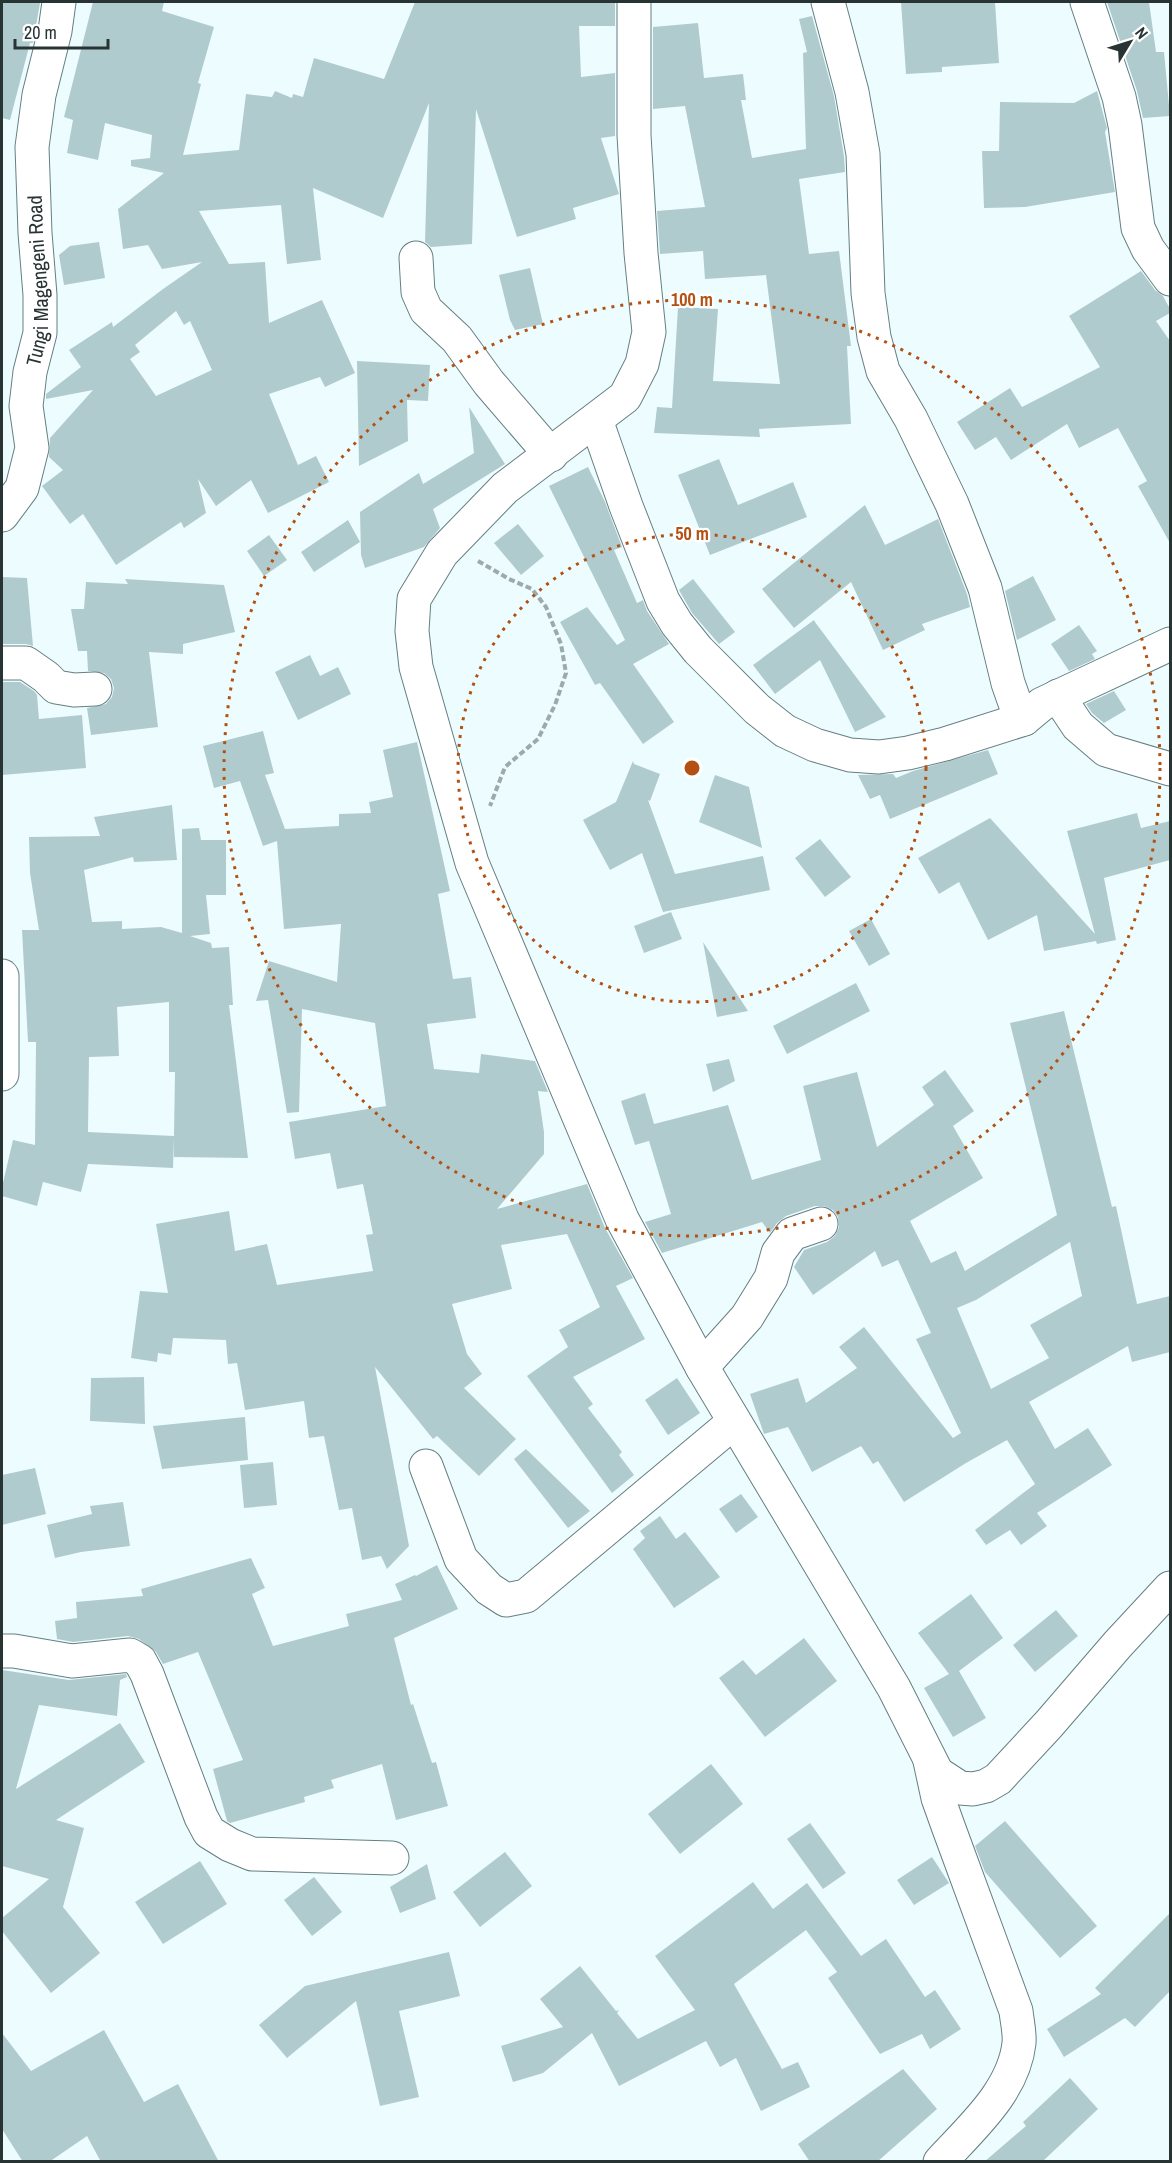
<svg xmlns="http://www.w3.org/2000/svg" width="1172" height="2163" font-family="'Archivo Narrow',sans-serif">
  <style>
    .building { fill: #b0cbce; fill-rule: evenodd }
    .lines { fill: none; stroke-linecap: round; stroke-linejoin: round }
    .street-casing { stroke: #657f82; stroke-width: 35 }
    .path { stroke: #9caaab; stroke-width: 4; stroke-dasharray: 6 3; stroke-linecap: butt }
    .street { stroke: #fff; stroke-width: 33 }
    .ring { fill: none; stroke: #b35113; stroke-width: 3; stroke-dasharray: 3 6 }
    .labels { text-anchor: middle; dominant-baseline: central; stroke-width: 4.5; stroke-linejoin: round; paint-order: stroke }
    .street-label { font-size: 20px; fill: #283334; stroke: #fff }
    .centre { fill: #b35113; stroke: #fff; stroke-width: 3 }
    .ring-label { font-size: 18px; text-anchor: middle; font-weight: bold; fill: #b35113; stroke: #fff; stroke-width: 4.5; stroke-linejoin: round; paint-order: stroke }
  </style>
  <rect width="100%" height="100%" fill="#edfdff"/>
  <g class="building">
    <path d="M2,2L40,3L33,43H30L10,120L2,118Z"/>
    <path d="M93,2H164L162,11L214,27L198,83L201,84L183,155L239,150L246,94L272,97L275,91L292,98L293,94L303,97L314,58L384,79L415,2H615V26H579L581,77L615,73V136L601,138L619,194L573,208L576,219L517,237L476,109L472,244L431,247L425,242L429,103L383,218L313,188L321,260L287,264L281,205L199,211L229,264L265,262L269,323L322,300L355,373L325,387L320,377L269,394L298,465L316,456L329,482L268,513L251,480L216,506L198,479L206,513L184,528L181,522L116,565L83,514L70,524L42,486L63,470L49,457L50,438L93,390L46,399V394L81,367L69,350L112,322L113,327L163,289L202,262L162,269L148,245L123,249L118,209L164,173L131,166V160L150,158L152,135L105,123L98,160L67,153L73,120L64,117ZM176,311L184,325L190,321L212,370L156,396L130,359L140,352L135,345Z"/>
    <path d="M901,2H995L999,63L942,67V72L906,74Z"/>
    <path d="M1107,2H1149L1156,52H1164L1170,116L1143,118L1137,91Z"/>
    <path d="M812,16L834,96L844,156L845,172L799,179L809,254L839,251L851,346H847L851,424L759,429L760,437L654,433L657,407L672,408L678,307L718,309L713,381L780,384L766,275L705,279L703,251L660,254L657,211L705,207L685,106L653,109V27L698,23L704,78L743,74L746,100H741L752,158L806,149L803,53L807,52L799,19Z"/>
    <path d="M1097,91L1107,128L1105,132L1115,192L1025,207L984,208L982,151H999L1000,102L1074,103Z"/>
    <path d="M99,242L105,278L64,285L59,255L70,246Z"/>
    <path d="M530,268L543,324L515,330L510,320L499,275Z"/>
    <path d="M1141,271L1155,290L1163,296L1170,309V313L1156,321L1170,341V543L1138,486L1147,481L1118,428L1079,448L1067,424L1011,460L996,437L975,450L957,422L1010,388L1022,407L1100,367L1069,316Z"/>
    <path d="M357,361L430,365L428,401L407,400L408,441L359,466Z"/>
    <path d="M469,407L505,464L433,509L440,528L424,547L365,568L361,555L360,512L419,473L423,484L474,453Z"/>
    <path d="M719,459L738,505L793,482L807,517L710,555L678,475Z"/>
    <path d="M588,467L605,502L622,547L614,550L637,603L643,600L647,611L669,644L633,664L674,722L643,744L600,683L595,685L560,622L587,607L617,645L625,640L549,486Z"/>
    <path d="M865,505L885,545L938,519L967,594L970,607L922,624L925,630L883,650L851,582L794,628L762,589Z"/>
    <path d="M348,520L360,542L314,572L301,552Z"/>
    <path d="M518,524L544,556L521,575L494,543Z"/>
    <path d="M269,535L287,560L264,576L247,551Z"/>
    <path d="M1033,576L1056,620L1017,640L1005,591Z"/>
    <path d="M2,577L27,578L33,646L26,644H2Z"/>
    <path d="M125,579L224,585L235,632L183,644V654L149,652L158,727L91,735L87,708L106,704L112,697L114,688L111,679L104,673L88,671L87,651H78L71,609H84L86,582L128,584Z"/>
    <path d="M693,579L735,632L719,644L692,613L679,590Z"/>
    <path d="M814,620L815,622L886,717L855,732L820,660L775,694L753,665Z"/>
    <path d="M1079,625L1097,651L1092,654L1095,659L1069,671L1051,644Z"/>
    <path d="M310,655L320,676L338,667L351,694L298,720L275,672Z"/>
    <path d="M2,682H20L34,691L37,695L39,719L82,715L86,768L2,775Z"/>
    <path d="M1114,691L1126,710L1104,723L1092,713L1086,704Z"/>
    <path d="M263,731L274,773L265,775L285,829L339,826V814L371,813L369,802L393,797L383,750L417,742L450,891L438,894L453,979L471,977L476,1018L427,1024L434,1069L479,1073L481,1054L535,1061L548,1092L538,1091L544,1132V1154L497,1209L587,1184L605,1228L633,1278L616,1286L645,1339L573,1377L593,1404L588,1408L622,1452L619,1455L634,1475L612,1493L527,1376L568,1347L559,1330L600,1307L567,1234L501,1245L512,1289L452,1304L467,1354L482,1374L464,1388L516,1439L479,1476L437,1436L433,1439L375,1367L409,1546L387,1569L381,1556L362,1560L352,1508L339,1510L324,1436L309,1438L304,1401L245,1410L237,1363L228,1364L226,1340L173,1338L171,1355L158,1353L157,1362L131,1358L140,1291L168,1293L156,1224L229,1211L235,1251L267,1244L277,1285L373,1271L366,1235L373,1234L363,1184L337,1189L330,1153L295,1159L289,1122L386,1106L375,1023L302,1009L299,1112L287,1113L268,1000L256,1001L269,961L337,982L341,924L284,929L277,841L263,846L240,781L214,788L203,746Z"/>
    <path d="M988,750L998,774L890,819L880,795L870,799L858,775L893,774L896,778L913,771Z"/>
    <path d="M633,761L634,764L660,774L650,801L648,800L675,874L763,856L770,890L663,912L642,853L610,870L583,820L616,802Z"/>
    <path d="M715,775L749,787L762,848L699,822Z"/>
    <path d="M172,805L177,860L134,862L133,857L84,870L92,922L122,921V929L161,927L182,933V829L199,828L201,840H226V895H206L210,934L190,936L211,943L212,948L229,947L233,1005H229L248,1158L174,1157V1138L173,1168L88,1164L81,1192L43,1182L37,1206L2,1196V1187L13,1140L35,1145L36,1042H28L22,930H39L30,873L29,837L100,836L94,817ZM169,1002V1072H175L174,1136L88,1132L89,1057L119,1056L117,1007Z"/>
    <path d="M1137,813L1141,828L1170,821V860L1104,878L1116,940L1097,944L1096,941L1044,951L1037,915L988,940L959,882L939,894L918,858L990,818L1095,934L1067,831Z"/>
    <path d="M820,839L851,877L825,897L795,858Z"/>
    <path d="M671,912L682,939L644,953L634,926Z"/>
    <path d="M871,919L890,954L869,966L849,931Z"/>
    <path d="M703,942L748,1011L717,1017Z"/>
    <path d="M856,983L870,1011L787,1054L773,1026Z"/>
    <path d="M1064,1011L1112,1207L1116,1206L1137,1304L1170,1296V1352L1132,1362L1128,1346L1029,1402L1055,1449L1088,1428L1112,1465L1037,1513L1047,1526L1021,1545L1010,1530L986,1545L975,1530L1035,1484L1007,1440L966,1463L904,1502L878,1461L873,1464L861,1446L812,1472L788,1427L764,1434L750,1394L798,1378L806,1403L857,1368L839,1347L864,1327L953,1438L961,1433L916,1339L931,1333L898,1260L882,1267L875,1251L813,1295L794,1267L804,1250L827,1242L835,1236L839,1227L838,1217L833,1210L824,1206H815L786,1216L777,1223L770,1233L762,1222L662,1253L645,1222L671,1214L649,1141L635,1145L621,1101L645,1093L654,1124L728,1105L752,1180L821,1160L803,1086L857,1072L877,1147L934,1105L922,1087L945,1070L974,1111L953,1126L983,1178L910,1221L931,1263L956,1251L965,1271L1057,1215L1010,1023ZM1070,1242L1082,1296L1030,1325L1049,1358L991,1389L957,1308L976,1300Z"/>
    <path d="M729,1059L735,1081L713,1092L706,1064Z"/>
    <path d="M144,1377L145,1424L90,1421L91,1378Z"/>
    <path d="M677,1378L700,1413L668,1435L645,1400Z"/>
    <path d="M245,1417L248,1460L162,1469L153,1426Z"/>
    <path d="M526,1449L590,1511L568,1528L514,1459Z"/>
    <path d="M273,1462L277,1505L244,1508L240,1465Z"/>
    <path d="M35,1468L46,1514L2,1525V1475Z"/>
    <path d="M741,1494L758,1517L736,1533L719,1509Z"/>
    <path d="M123,1502L130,1546L81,1552L55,1558L47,1525L92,1514L90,1506Z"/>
    <path d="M660,1516L676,1539L685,1532L720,1577L674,1608L633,1549L645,1538L640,1531Z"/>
    <path d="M251,1558L265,1588L252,1594L273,1646L349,1626L346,1614L402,1600L395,1584L415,1575L416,1576L437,1565L458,1609L394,1638L411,1705L413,1704L432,1763L436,1762L448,1806L396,1820L382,1764L331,1780L334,1788L304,1797L305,1802L230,1823L227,1821L213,1769L243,1760L198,1652L163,1664L156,1652L139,1639L128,1636L73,1642L57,1639L55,1621L77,1618L76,1602L143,1596L141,1589Z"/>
    <path d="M971,1594L1003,1638L959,1671L986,1718L953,1737L924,1688L949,1674L918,1633Z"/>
    <path d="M1056,1610L1078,1636L1035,1672L1013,1645Z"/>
    <path d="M804,1638L837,1681L765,1737L719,1678L743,1660L756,1675Z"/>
    <path d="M2,1670L69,1680L126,1674L127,1677L120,1680L117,1716L39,1705L16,1789L120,1723L145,1762L56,1820L84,1828L63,1907L100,1953L51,1993L2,1931V1918L49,1879L2,1866Z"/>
    <path d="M711,1764L743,1804L680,1854L648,1814Z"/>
    <path d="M1005,1821L1097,1926L1060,1958L985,1872L975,1846Z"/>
    <path d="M810,1823L846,1873L823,1889L787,1839Z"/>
    <path d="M505,1852L532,1886L480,1927L453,1892Z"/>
    <path d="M932,1857L949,1883L914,1905L897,1880Z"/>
    <path d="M200,1861L227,1904L163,1944L135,1902Z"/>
    <path d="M427,1864L436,1899L400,1913L390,1887Z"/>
    <path d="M314,1877L342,1912L312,1936L284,1900Z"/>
    <path d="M753,1882L773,1909L807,1883L861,1956L886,1939L925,1997L935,1990L961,2029L930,2049L922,2034L880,2054L828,1978L837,1972L806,1930L734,1984L782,2069L798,2062L810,2087L761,2111L736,2058L720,2067L706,2041L619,2086L592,2033L543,2073L513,2082L501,2046L563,2027L540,1999L580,1966L616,2011L619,2010L617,2013L638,2039L695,2010L655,1956Z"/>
    <path d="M1170,1913V1991L1135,2027L1125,2018L1064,2057L1047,2029L1101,1994L1095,1988Z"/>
    <path d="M449,1952L460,1996L399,2011L419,2097L380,2106L356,2001L287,2058L259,2025L305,1986Z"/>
    <path d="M104,2030L144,2102L178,2084L219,2162H101L87,2136L49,2162H23L2,2129V2033L31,2071Z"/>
    <path d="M903,2069L937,2109L877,2162H810L798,2144Z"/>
    <path d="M1070,2078L1098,2109L1042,2162H984L1026,2126L1023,2122Z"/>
  </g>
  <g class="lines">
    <defs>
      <g id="street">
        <path d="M634,2V135L641,253L649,332L642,364L625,397L505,488L442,553L414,599L412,631L416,667L472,863L622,1219L702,1367L894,1688L937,1773L960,1788L973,1789L986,1786L998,1779L1049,1724L1118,1644L1170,1588"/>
        <path d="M828,2L852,92L863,154L868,293L874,337L883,371L911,419L952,504L985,588L1008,683L1015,703L1024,719"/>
        <path d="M1087,2L1119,97L1125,125L1138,228L1148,249L1170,279"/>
        <path d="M416,258L418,292L426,310L457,339L489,383L551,455"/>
        <path d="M596,420L626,506L663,601L677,624L698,650L757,709L785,731L815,745L850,755L879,757L908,753L945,744L1024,719L1042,704L1170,644"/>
        <path id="s1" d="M2,515L22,488L32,448L26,406L30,372L40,333V295L35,233L32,147L39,95L55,31L59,2"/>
        <path d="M2,663H26L46,677L56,687L74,690L95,689"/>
        <path d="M1058,696L1078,726L1106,750L1170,769"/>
        <path d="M2,976V1074"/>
        <path d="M702,1367L747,1317L771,1278L778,1253L792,1234L821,1224"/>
        <path d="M426,1466L461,1559L489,1589L506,1600L526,1596L734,1422"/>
        <path d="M2,1651H14L72,1661L130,1655L140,1661L147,1674L201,1817L209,1832L230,1845L252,1854L392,1858"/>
        <path d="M930,1761L938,1798L948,1826L1016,2011C1017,2021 1020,2033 1019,2043C1014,2091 971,2128 940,2162"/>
      </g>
    </defs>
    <use href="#street" class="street-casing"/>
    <path class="path" d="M478,561L509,579L532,589L546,607L561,644L566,673L555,705L538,739L505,767L490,806"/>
    <use href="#street" class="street"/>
  </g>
  <g class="ring">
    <circle cx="692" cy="768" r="234"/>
    <circle cx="692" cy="768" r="468"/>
  </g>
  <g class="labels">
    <g class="street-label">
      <text stroke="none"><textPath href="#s1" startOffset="244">Tungi Magengeni Road</textPath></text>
    </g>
  </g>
  <circle cx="692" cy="768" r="9" class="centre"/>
  <g class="ring-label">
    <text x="692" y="306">100 m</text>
    <text x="692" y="540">50 m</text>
  </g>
  <rect width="1172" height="2163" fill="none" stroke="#283334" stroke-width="6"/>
  <g transform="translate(1130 42) rotate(52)" stroke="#ffffff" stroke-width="4.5" paint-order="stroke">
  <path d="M0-4.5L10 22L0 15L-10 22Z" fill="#283334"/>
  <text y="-9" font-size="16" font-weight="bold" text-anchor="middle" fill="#283334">N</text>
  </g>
  <path d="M15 39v9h93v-9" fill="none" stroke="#283334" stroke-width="3"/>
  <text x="24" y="39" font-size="18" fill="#283334" stroke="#ffffff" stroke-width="4.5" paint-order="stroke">20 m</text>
</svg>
